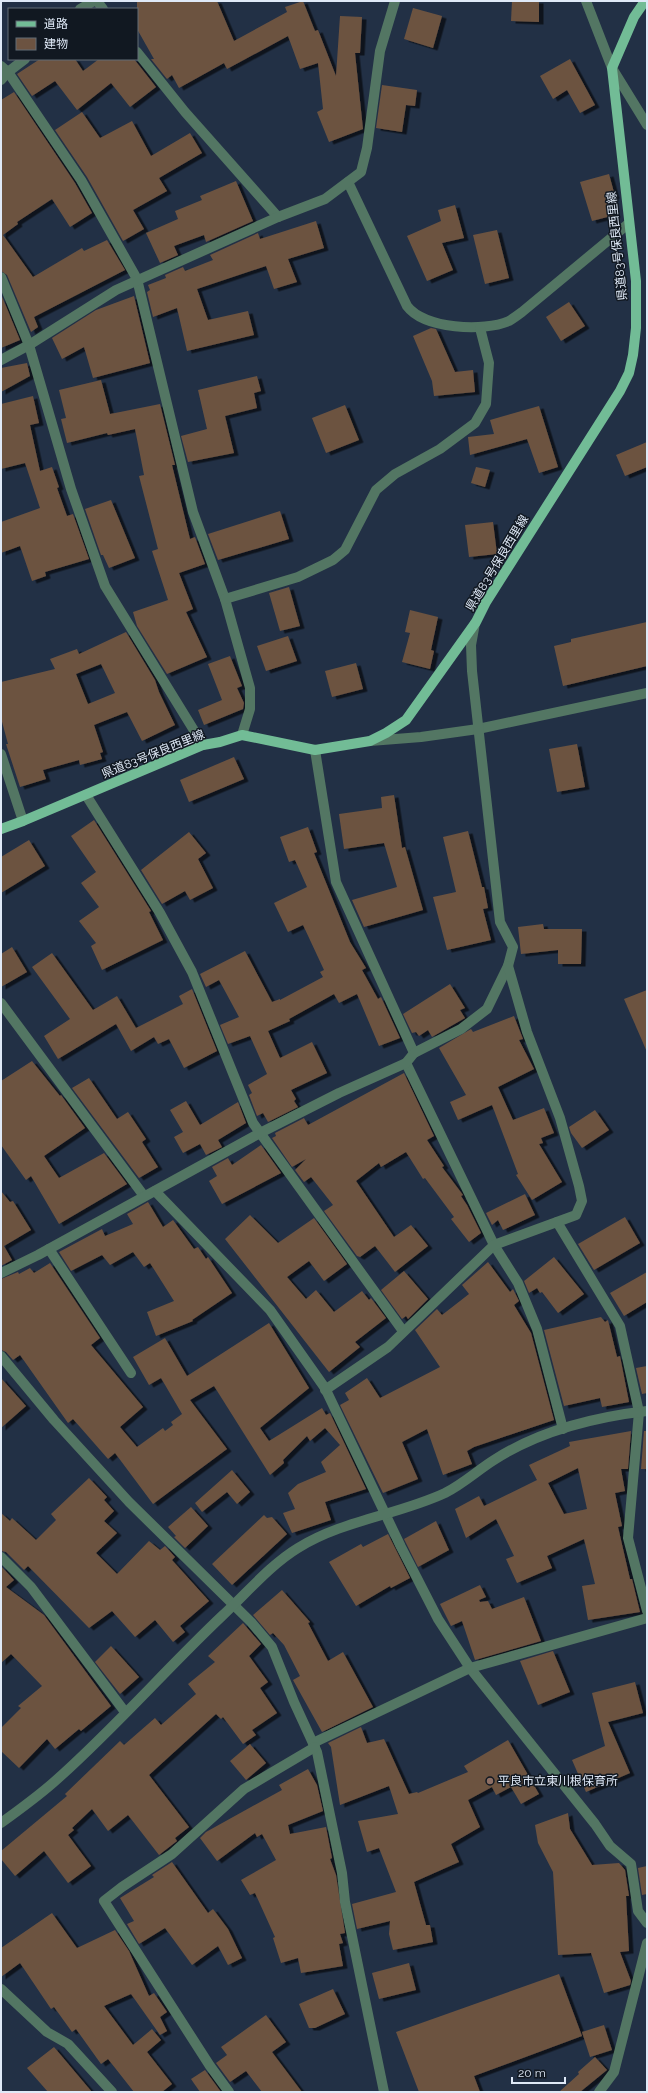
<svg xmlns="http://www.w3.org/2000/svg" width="648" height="2093" font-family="Raleway,'Noto Sans JP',sans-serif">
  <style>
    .building { fill: #6c5341; fill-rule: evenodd; filter: url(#shadow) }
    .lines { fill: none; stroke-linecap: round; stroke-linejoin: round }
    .minor { stroke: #537663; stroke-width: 10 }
    .major { stroke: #72bc96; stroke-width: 10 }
    .education-dot { fill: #8d6e63; stroke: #111821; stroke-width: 1.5 }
    .labels { text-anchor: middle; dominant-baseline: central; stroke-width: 3; stroke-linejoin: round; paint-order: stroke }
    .street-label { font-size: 12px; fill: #dfe9f7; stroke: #111821 }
    .poi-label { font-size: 12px; fill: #dfe9f7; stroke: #111821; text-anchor: start }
  </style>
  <defs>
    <filter id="shadow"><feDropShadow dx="4.5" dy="2.5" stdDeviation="0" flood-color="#0009"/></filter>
  </defs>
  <rect width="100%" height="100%" fill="#223045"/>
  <g class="building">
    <path d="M137,1H217L234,41L287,12L285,7L303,1L315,31L318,30L336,76L340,16L362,17L360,53H355L363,129L329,142L317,112L323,109L318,63L300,69L288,36L227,69L224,63L179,88L172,75L167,79L151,59H154L137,29Z"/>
    <path d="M512,1H539V22L511,21Z"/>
    <path d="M413,8L442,16L433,48L404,39Z"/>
    <path d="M40,59H75L83,71L99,59H134L156,87L130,107L111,83L77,110L55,81L32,96L17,74Z"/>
    <path d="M570,59L595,105L580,113L567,90L553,99L540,76Z"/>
    <path d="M382,85L417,90L415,106L406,105L402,132L376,128Z"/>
    <path d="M14,92L75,183L92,213L70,227L52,199L17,222L18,224L3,235L33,277L82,248L84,251L107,240L125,270L34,317L38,327L31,332L7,275L1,271V100Z"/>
    <path d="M82,112L100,138L132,121L151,156L190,133L202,153L159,178L167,191L133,210L144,229L123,241L87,177L55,130Z"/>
    <path d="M609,174L615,196L611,199L615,215L592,221L580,182Z"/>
    <path d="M236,181L253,221L206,242L204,235L174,246L178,255L160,263L146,233L178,219L175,211L202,200L200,196Z"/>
    <path d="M455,205L464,238L442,243L453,270L427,281L407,236L441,221L438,210Z"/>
    <path d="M316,221L324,248L288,259L297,282L274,289L266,266L197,289L208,320L248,311L254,335L187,351L177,308L153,317L147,292L150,290L148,285L166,278L165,275L183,267L185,271L213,260L210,255L258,233L260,239Z"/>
    <path d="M497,230L509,278L485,284L473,235Z"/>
    <path d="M1,294L20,340L1,348Z"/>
    <path d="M134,296L150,363L93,378L84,347L62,359L52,338L96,310Z"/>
    <path d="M569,302L585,326L561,341L546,317Z"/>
    <path d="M431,328L436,329L455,372L473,370L475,392L434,396L432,381L413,336Z"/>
    <path d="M27,363L30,376L1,392V368Z"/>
    <path d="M257,376L261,391L254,393L257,408L225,416L234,453L188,462L181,436L207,429L198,390Z"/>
    <path d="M101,380L110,414L160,404L175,465H172L190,539L195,537L205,564L179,573L193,609L186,612L207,657L167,674L137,626L133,612L168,600L152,551L158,549L139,476L144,475L135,429L108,435L107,433L67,443L61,419L66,418L59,390Z"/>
    <path d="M33,396L39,423L30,425L40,471L52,467L59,487L57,488L67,516L73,514L89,559L45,572L46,576L32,581L20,546L1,553V522L40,508L25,463L1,469V404Z"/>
    <path d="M345,405L359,440L326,453L312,418Z"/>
    <path d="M539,406L558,467L539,473L527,439L470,455L468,437L494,434L490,420Z"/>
    <path d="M647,442V467L625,476L616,455Z"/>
    <path d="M476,467L490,470L485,487L471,483Z"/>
    <path d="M111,500L135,558L109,568L103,555H101L85,509Z"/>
    <path d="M280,511L289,539L218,560L208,534Z"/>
    <path d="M493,522L497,554L469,557L465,525Z"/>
    <path d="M289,587L300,626L280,631L269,593Z"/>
    <path d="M410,610L438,617L431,650L434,651L430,669L402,662L410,633L405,632Z"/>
    <path d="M647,622V666L563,686L554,646L571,642V639Z"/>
    <path d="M126,632L155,680L159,692L175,725L142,741L127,712L94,725L103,752L100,753L102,759L80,765L79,760L43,770L46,779L20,787L6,744H8L1,718V682L55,669L50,659L77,649L79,654ZM101,664L115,693L88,704L76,674Z"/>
    <path d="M288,636L297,661L266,671L257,646Z"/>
    <path d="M230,656L242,686L237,688L244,703L243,709L204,725L198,710L222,700L208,664Z"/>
    <path d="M356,663L363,689L332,697L325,671Z"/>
    <path d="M577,744L585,787L557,792L549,749Z"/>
    <path d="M234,757L244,779L189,802L180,780Z"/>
    <path d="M394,795L402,848L405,847L423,910L364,927L352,900L397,887L384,843L344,849L339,814L382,808L381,797Z"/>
    <path d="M94,820L151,911L149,912L163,940L102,970L91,946L96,943L79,921L99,907L81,883L96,872L71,836Z"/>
    <path d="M308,827L317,852L314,853L350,942L366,968L362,970L378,999L381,997L400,1038L379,1046L357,994L339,1003L334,994L289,1019L290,1021L268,1031L280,1058L312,1042L327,1073L291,1090L296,1099L294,1101L298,1107L268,1122L263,1113L257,1116L249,1095L252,1093L248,1085L267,1074L250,1036L228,1044L220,1025L239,1017L219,980L206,987L200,974L245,951L272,1002L280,999V1000L323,977L320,972L324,970L303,925L288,932L274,903L307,887L295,860L289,862L280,837Z"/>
    <path d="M468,831L482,887H484L488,908L483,909L491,940L447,950L433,897L456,892L443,837Z"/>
    <path d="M189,832L206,853L198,859L213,888L190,900L185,891L162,904L141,870Z"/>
    <path d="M29,840L45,866L1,893V857Z"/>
    <path d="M543,924L544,929H582L581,964H558V950L521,954L518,927Z"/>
    <path d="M12,947L27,972L1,987V954Z"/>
    <path d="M52,953L93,1010L117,996L136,1028L183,1004L179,996L192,989L217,1051L184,1068L169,1039L158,1044L154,1037L131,1051L116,1024L58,1059L44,1036L70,1019L32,967Z"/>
    <path d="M450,984L465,1008L460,1010L465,1018L432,1037L428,1030L419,1036L416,1032L412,1033L403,1014Z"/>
    <path d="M647,990V1052L624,999Z"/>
    <path d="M514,1016L523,1039L519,1040L534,1069L498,1087L513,1120L544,1108L554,1133L541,1138L543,1143L539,1144L562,1182L532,1200L516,1175L518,1174L492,1105L458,1120L450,1102L466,1095L439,1048L471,1029L473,1032Z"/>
    <path d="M32,1061L60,1096L61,1095L85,1128L44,1156L59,1178L104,1153L127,1184L59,1224L31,1176L26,1180L1,1145V1081Z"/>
    <path d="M404,1073L434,1136L427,1140L444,1166L442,1167L463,1195L461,1196L467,1205L481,1233L469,1242L451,1219L454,1217L425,1178L423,1179L406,1152L381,1167L379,1163L356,1181L394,1237L411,1225L428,1246L395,1272L375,1246L360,1257L357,1256L324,1211L333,1205L311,1177L304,1182L295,1170L306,1159L292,1167L272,1138L276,1136L275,1133L304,1118L308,1125Z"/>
    <path d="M89,1078L117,1119L128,1112L146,1139L142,1142L158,1167L139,1178L72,1088Z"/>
    <path d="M186,1101L200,1125L238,1102L246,1123L218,1140L222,1147L206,1155L200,1144L183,1153L174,1137L183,1132L170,1110Z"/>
    <path d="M595,1110L609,1130L582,1148L571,1133L569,1127Z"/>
    <path d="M261,1145L281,1173L222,1204L209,1181L217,1176L212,1167L228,1158L232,1165Z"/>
    <path d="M1,1191L10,1202L13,1201L31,1230L4,1246L12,1260L1,1266Z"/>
    <path d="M525,1194L535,1215L503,1230L498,1220L492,1225L486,1213Z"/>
    <path d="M148,1202L163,1227L173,1220L194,1249L198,1247L206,1259L208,1257L232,1293L192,1320L193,1321L156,1336L147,1312L174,1301L150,1263L144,1267L133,1252L110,1265L102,1255L71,1271L59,1252L102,1229L105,1236L133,1224L127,1214Z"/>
    <path d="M250,1215L278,1243L314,1218L347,1264L324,1281L309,1261L287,1277L306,1299L316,1290L334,1312L362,1291L369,1300L371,1298L386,1318L355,1342L360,1347L329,1372L225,1239Z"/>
    <path d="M625,1217L640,1243L594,1270L578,1244Z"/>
    <path d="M554,1257L584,1294L558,1313L542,1292L540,1293L537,1288L529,1293L524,1281Z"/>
    <path d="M488,1262L510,1292L513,1289L519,1301L514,1305L531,1333L554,1420L474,1447L467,1451L472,1464L443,1475L427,1429L402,1442L418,1479L383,1493L340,1405L349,1400L345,1393L367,1378L380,1398L440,1367L415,1330L437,1309L442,1315L469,1294L462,1285Z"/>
    <path d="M50,1263L100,1338L91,1345L143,1407L120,1427L137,1447L163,1428L165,1431L173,1425L171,1422L182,1414L161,1378L149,1385L133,1357L165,1338L187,1376L269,1323L309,1388L260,1428L269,1441L322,1408L326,1415L330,1413L366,1489L325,1502L331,1520L292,1533L283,1513L295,1509L288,1493L298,1484L326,1472L321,1462L340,1445L325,1428L310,1441L307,1436L283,1460L284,1463L270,1475L214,1386L190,1400L227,1449L153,1504L115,1453L108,1459L73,1419L68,1423L20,1355L13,1360L6,1352L1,1350V1279L18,1272L19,1274L30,1268L34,1273Z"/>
    <path d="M404,1271L428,1299L408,1319L406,1316L402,1319L381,1290Z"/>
    <path d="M647,1272V1302L624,1316L610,1293Z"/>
    <path d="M601,1317L605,1322L608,1320L617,1357L620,1356L629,1402L602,1407L600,1398L564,1406L544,1330Z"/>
    <path d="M647,1366V1393L642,1394L636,1368Z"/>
    <path d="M1,1378L26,1406L1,1428Z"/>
    <path d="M631,1431L628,1469H621L625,1491L615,1493L622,1526L618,1527L630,1579H632L640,1612L588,1620L582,1586L595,1584L584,1539L547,1556L552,1568L517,1583L506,1559L514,1556L496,1519L466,1538L455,1509L479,1496L484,1506L537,1480L529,1465L570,1446L569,1442ZM578,1468L587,1509L564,1514L548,1483Z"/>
    <path d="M644,1431H647V1469H641Z"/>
    <path d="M232,1470L250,1492L237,1504L227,1492L202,1512L195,1503Z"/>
    <path d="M89,1478L107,1497L104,1500L114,1511L104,1521L117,1533L96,1553L117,1574L149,1541L160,1550L165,1546L175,1557L172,1560L209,1601L180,1626L185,1632L173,1642L155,1620L135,1637L112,1611L89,1628L28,1566L24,1570L6,1552L1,1551V1513L10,1521L12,1518L36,1540L56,1520L51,1514Z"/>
    <path d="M191,1507L208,1526L185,1548L174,1537L176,1536L168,1527Z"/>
    <path d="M264,1515L267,1518L272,1517L287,1534L232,1585L212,1564Z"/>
    <path d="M436,1521L449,1550L418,1567L404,1539Z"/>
    <path d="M388,1534L410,1578L391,1588L390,1586L356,1606L329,1562L361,1544L363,1547Z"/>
    <path d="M1,1566L14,1580L6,1587L44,1615L111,1706L81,1731L79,1729L55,1749L47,1739L19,1768L1,1751V1728L21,1708L18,1706L42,1686L11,1654L1,1663Z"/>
    <path d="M480,1585L486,1597L479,1600L480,1602L488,1601L492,1609L524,1597L541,1641L475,1660L462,1621L451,1626L440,1604Z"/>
    <path d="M282,1590L310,1622L308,1623L328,1661L343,1652L373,1707L322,1732L293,1680L300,1676L284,1645L273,1633L270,1635L253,1615Z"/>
    <path d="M243,1623L261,1644L249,1656L268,1682L260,1688L277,1713L252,1730L256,1735L243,1744L223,1717L221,1719L216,1714L149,1775L189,1827L175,1838L177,1841L159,1855L128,1815L108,1831L92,1809L72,1828L74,1830L68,1835L91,1866L68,1883L44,1851L15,1876L1,1859V1851L67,1796L65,1794L120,1741L124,1745L155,1718L161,1725L196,1694L188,1684L215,1662L208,1656Z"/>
    <path d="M111,1646L139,1677L120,1694L95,1662Z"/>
    <path d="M553,1651L570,1692L538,1705L520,1661Z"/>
    <path d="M635,1682L643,1713L608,1722L630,1773L586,1792L572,1760L605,1746L592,1693Z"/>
    <path d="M361,1727L367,1743L384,1739L409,1794L417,1792L418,1793L468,1772L464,1766L508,1740L539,1794L521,1804L511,1787L496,1795L492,1787L468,1800L480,1827L451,1844L459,1862L414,1882L426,1925H430L433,1942L393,1950L389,1934L390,1921L357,1929L352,1904L396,1892L379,1848L367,1852L358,1821L398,1814L389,1786L340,1805L331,1747L328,1743Z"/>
    <path d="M250,1744L266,1763L246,1780L230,1761Z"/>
    <path d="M308,1769L317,1785L323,1811L288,1825L290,1834L326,1827L332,1858L330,1859L336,1875L345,1933L340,1934L343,1943L339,1944L343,1966L301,1973L298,1958L281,1963L273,1938L275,1937L255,1893L250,1895L241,1880L276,1860L262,1834L257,1837L255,1833L217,1861L200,1838L206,1832L282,1790L279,1785Z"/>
    <path d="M568,1813L570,1829L592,1865L619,1863L625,1870L629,1896H626L629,1951L620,1952L631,1981L630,1985L604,1993L591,1953L558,1955L553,1872L538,1843L535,1825Z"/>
    <path d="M172,1862L208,1913L213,1909L228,1929L242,1958L228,1965L218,1946L192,1965L165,1928L139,1944L127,1924L134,1921L120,1898L154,1877L152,1875Z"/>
    <path d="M647,1866V1894L642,1895L638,1868Z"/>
    <path d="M52,1913L77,1948L115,1930L129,1951L149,1996L154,1993L167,2012L160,2017L167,2031L160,2035L131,1994L104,2006L133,2045L152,2029L161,2040L147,2052L172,2084L162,2092H134L108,2059L101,2064L76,2029L72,2032L54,2007L51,2009L20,1963L1,1977V1948Z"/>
    <path d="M409,1963L416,1990L379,1999L372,1973Z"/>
    <path d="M559,1974L582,2036L474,2076L480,2092H419L396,2032Z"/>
    <path d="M333,1989L345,2014L315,2028H309L299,2004Z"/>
    <path d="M266,2015L286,2042L272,2052L302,2092H262L246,2071L230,2082L216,2063L227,2055L221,2047Z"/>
    <path d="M604,2025L612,2050L590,2057L582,2032Z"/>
    <path d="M54,2047L92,2092H48L27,2068Z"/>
    <path d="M595,2057L607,2070L580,2092H559L579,2074L578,2072Z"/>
    <path d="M205,2070L221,2092H200L191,2079Z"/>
  </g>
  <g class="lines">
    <g class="minor">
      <path d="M97,1L103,9"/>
      <path d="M586,1L612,68L647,125"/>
      <path d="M80,9L94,1"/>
      <path d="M137,52L185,112L278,217"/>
      <path d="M1,66L8,72L81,180L137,279L193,512L225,599L250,688V709L242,735"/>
      <path d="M1,80L8,72L25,59"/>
      <path d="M348,182L407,306C424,329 484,332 509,321C514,318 518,315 522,312L628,224"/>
      <path d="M1,277L29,345L71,489L105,586L203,745"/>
      <path d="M1,360L29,345L116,290L278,217L325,199L361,172L367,148L380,51L395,1"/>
      <path d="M225,599L298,577L333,560L345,550L376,490L395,474L440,449L475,423L486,404L489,363L480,328"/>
      <path d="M370,741L421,737L478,729L647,693"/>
      <path d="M315,750L336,882L414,1053"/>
      <path d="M1,754L23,821"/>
      <path d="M86,795L160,913L192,972L253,1123L403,1331"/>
      <path d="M1,1003L144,1196"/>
      <path d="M406,1063L494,1245L518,1283L537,1329L563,1429"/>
      <path d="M155,1191L270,1310L325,1388L401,1547L438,1619L470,1668L595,1824L610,1846L631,1864L638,1911L647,1923"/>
      <path d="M557,1222L620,1326L639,1412L628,1538L647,1611"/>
      <path d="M49,1249L131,1373"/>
      <path d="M1,1273L38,1255L260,1133L339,1093L406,1063L414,1053L461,1029L487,1009L508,966L513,947L500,922L472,671L471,645L475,623"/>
      <path d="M1,1356L54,1420L129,1502L251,1622L272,1647L294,1702L317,1752L342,1873L345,1902L384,2092"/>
      <path d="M325,1390L388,1347L494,1245L576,1215L582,1201L579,1186L560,1118L527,1032L508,966"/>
      <path d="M1,1557L31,1587L125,1712"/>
      <path d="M313,1743L470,1668L647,1618"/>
      <path d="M1,1823C19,1810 37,1797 54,1782C113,1730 165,1670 222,1616C246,1594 270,1565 298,1548C343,1520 398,1515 445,1493C463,1484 478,1470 494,1460C539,1431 595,1417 647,1411"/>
      <path d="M1,1989L47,2032L68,2044L112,2092"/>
      <path d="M229,2092L210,2066L104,1901L122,1887L172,1854L244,1789L315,1747"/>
      <path d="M599,2092L614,2072L647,1943"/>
    </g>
    <path class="major" d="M1,829L23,821L203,745L220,742L242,735L315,750L370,741L386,733L406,720L476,622L486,602L620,391L629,373L633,355L636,328V281L612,68L634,17L645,1"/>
  </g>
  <circle class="education-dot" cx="490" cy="1781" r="4"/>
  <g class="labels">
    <g class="street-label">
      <text transform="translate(617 246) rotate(-96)">県道83号保良西里線</text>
      <text transform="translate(497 563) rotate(-59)">県道83号保良西里線</text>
      <text transform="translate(153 754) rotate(-22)">県道83号保良西里線</text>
    </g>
    <g class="poi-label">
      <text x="498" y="1781">平良市立東川根保育所</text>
    </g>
  </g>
  <rect width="648" height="2093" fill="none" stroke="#dfe9f7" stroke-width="4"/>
  <rect x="8" y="8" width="130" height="52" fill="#111821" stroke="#636c77"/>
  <rect x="16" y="21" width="20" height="6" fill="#72bc96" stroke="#636c77"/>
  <text x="44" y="28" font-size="12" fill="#dfe9f7">道路</text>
  <rect x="16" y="38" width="20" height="12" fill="#6c5341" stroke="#636c77"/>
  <text x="44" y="48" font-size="12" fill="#dfe9f7">建物</text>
  <path d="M512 2077v6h53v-6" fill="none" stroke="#dfe9f7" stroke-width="2"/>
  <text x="518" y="2077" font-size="12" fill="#dfe9f7" stroke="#111821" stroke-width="3" paint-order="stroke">20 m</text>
</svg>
